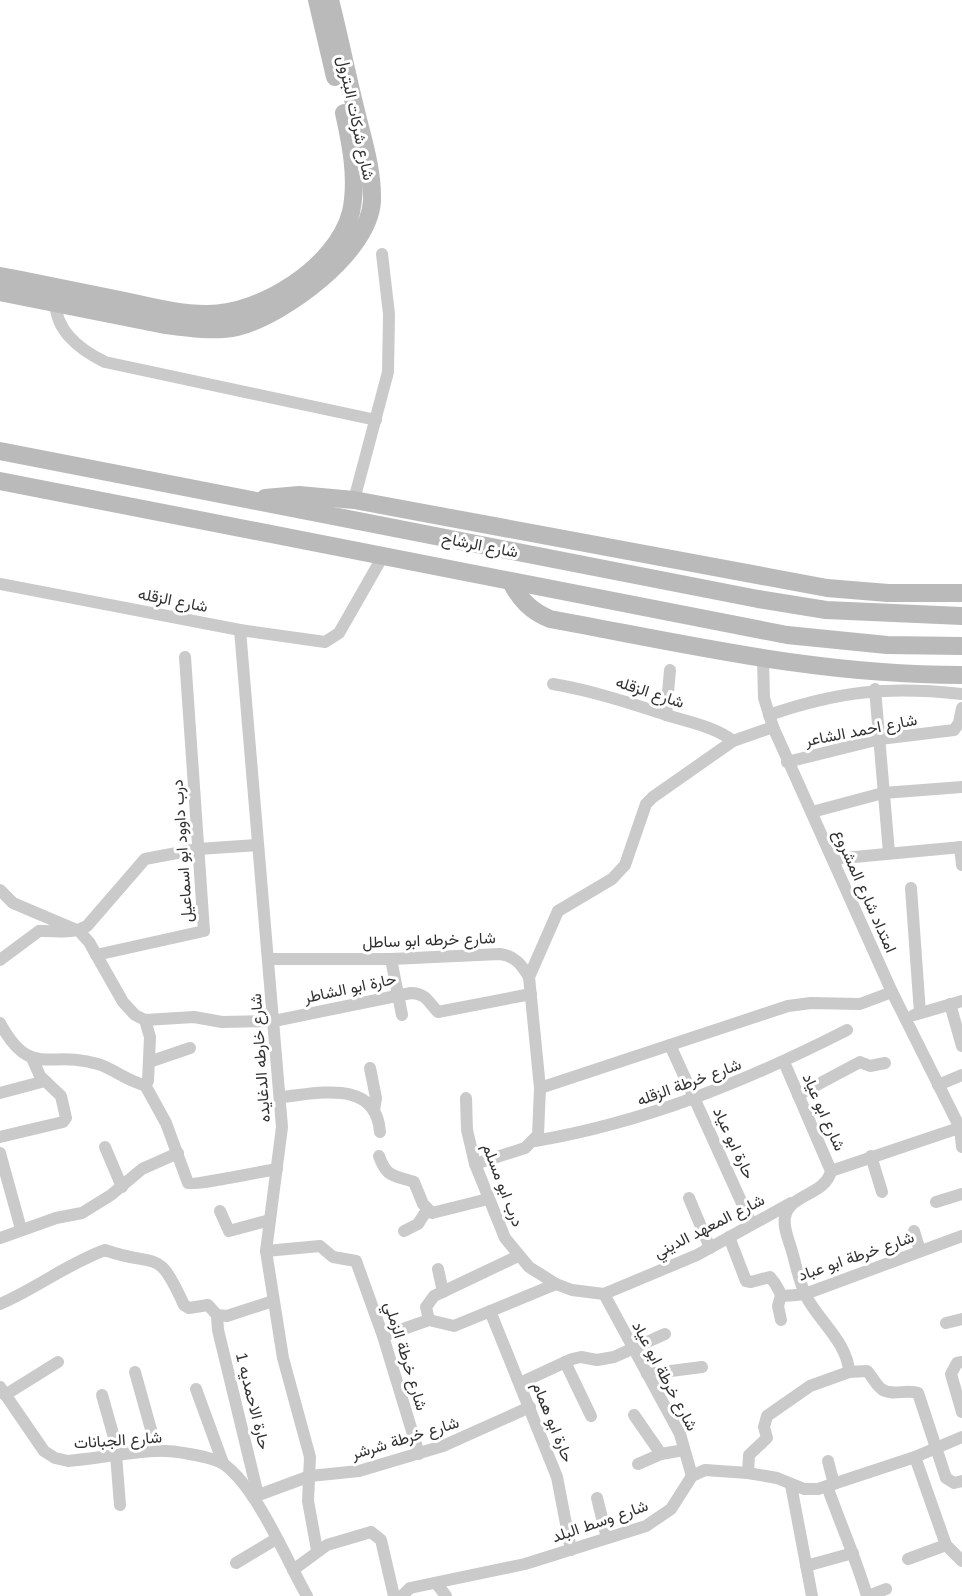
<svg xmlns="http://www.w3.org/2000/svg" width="962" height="1596" font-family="Arial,Vazirmatn,sans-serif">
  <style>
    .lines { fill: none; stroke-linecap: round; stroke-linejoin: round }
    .street { stroke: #cacaca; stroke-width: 12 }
    .secondary { stroke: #bababa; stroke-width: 18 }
    .labels { text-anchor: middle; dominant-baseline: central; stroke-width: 6; stroke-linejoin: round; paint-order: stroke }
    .street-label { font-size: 16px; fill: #303030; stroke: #fff }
  </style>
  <rect width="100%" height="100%" fill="#fff"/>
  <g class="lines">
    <g class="street">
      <path d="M56,297C52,329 80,350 105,362L376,420"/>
      <path d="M354,500L388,372L389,314L382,254"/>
      <path d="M0,584L240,630L325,642L339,633L383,556"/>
      <path d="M240,630L282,1127L266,1251L283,1358L310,1457L308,1501L317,1550"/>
      <path d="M763,660L764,698L773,727L892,992L960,1128L962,1147"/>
      <path d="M553,684C594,691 633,704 673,717C693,723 717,728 733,741"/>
      <path d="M875,689L889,853"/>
      <path d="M666,715L670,670"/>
      <path d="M769,715C839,691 888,686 962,694"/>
      <path d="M787,762L880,739L954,730L959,723L962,708"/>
      <path d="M812,812L883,793L962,787"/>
      <path d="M960,847L962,865"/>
      <path d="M833,859L962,847"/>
      <path d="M911,888L920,1013"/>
      <path d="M0,890L13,903L79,931L89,942L123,1002L135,1015L145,1020L194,1017L222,1022L274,1021L411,993C426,993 429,1003 438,1012L531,994"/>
      <path d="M96,955L204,931L185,657"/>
      <path d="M268,959H391L500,954C515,956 521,964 529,977L540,1088L538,1135L525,1148L475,1164"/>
      <path d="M391,959L402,1015"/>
      <path d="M0,960L39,931C56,930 71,935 87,926L145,859L198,849L258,845"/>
      <path d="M529,977L558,911L612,879L625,865L646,804L653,797L733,741L773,727"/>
      <path d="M950,1004L962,1046"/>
      <path d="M914,1015L962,1001"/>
      <path d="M0,1023C31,1080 49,1049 98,1064C114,1069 129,1082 145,1085L148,1081L150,1037L145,1020"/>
      <path d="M670,1045L751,1223"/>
      <path d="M149,1062L190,1048"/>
      <path d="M370,1068L376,1098L374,1110"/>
      <path d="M145,1085L166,1123L188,1183C193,1186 264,1171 277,1169"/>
      <path d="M938,1085L962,1075"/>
      <path d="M540,1088L788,1006L811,1003L860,1004L892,992"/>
      <path d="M0,1093L45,1081"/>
      <path d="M798,1095L860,1062L870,1066L885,1063"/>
      <path d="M280,1097C317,1094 376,1078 380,1132"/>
      <path d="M466,1098L467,1130L475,1164L505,1238L529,1267L556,1284L572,1290L604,1294L697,1255L791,1203"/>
      <path d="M0,1137L63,1122L66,1118L61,1096L40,1076L32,1058"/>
      <path d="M535,1141C646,1122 747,1081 847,1030"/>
      <path d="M105,1147L122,1187"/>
      <path d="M0,1153L21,1229"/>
      <path d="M379,1156C387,1179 395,1175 414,1182L423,1204L432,1213L488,1199"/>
      <path d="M871,1156L882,1192"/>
      <path d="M831,1171L962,1127"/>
      <path d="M689,1198L710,1248"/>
      <path d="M936,1202L962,1194"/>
      <path d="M220,1211L229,1231L270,1220"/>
      <path d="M404,1231L418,1224L427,1210"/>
      <path d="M914,1231L920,1251"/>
      <path d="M729,1237L746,1281L751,1282L770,1277C787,1296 771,1298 805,1294L962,1236"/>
      <path d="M0,1238L56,1218L82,1213L111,1195L142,1169L178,1153"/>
      <path d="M266,1251L320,1246L333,1257L356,1261L383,1336L419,1454"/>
      <path d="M438,1269L443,1292"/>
      <path d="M604,1294L680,1434L692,1476"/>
      <path d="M781,1295L778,1306L781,1320"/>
      <path d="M0,1304C37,1288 67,1264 105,1250C158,1269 157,1245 184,1305L189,1308L208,1305L217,1315L227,1316L273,1301"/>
      <path d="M490,1311L557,1477L571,1550"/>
      <path d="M217,1315L218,1330L258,1495"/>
      <path d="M429,1320L426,1307L434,1296L518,1256"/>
      <path d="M946,1323L962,1319"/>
      <path d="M383,1336L429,1320L454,1326L556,1284"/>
      <path d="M565,1362L591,1416"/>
      <path d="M962,1362L957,1363L951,1374L962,1412"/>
      <path d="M135,1372L157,1451"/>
      <path d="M849,1372L867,1371C873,1377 876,1386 883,1390C893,1396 907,1389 918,1393L946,1478L954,1483L962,1481"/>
      <path d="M647,1374L702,1367"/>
      <path d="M520,1383L572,1359L581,1357L597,1360L614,1357L665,1334"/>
      <path d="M0,1387L44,1451L55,1458L68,1461C97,1458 125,1453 154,1451C170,1450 213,1456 225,1465C258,1490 286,1559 307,1596"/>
      <path d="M196,1389L223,1463"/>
      <path d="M5,1395L58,1362"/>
      <path d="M102,1395L119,1455"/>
      <path d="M634,1415L661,1454"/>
      <path d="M116,1455L120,1505"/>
      <path d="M915,1457L946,1545L962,1561"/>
      <path d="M828,1461L834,1484"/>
      <path d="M638,1464L661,1454L684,1450"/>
      <path d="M748,1473L749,1455L767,1438L764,1427L767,1416L810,1386L849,1372C848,1343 818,1320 806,1296C799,1282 796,1264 791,1248C788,1238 783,1227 785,1217C790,1193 825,1196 831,1171L784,1062"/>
      <path d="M791,1485L812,1596"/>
      <path d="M827,1486C840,1523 856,1558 867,1596"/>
      <path d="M253,1497L310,1476L359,1471L443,1446L530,1407"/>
      <path d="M597,1498L607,1538"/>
      <path d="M908,1559L946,1545"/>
      <path d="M236,1563L276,1539"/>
      <path d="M806,1566L853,1553"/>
      <path d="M293,1570L327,1545L371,1532L381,1540L394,1596"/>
      <path d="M436,1583L446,1596"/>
      <path d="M402,1596L410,1588L525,1564L646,1526L671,1509L692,1476L705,1470L748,1473L777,1478L804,1489H818L915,1457L962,1437"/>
      <path d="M868,1596L886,1589"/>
    </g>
    <g class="secondary">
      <path d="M317,0L335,77"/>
      <path d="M0,276C42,284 84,293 125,301C152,307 179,314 206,314C260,315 337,267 351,212C358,180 351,144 344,113"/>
      <path d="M0,292L165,325C187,328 215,332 237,327C284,315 369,253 372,201C373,169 362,137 355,107C346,71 339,35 330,0"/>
      <path d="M0,451L758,599L826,610L962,616"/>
      <path d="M0,481L787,635L887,645L962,646"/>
      <path d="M265,498L299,495L354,500L827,588L888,593H962"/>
      <path d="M511,582C520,600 531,611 550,619C691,645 817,675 962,675"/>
    </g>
  </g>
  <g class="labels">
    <g class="street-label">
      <text transform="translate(356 118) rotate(78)">شارع شركات البترول</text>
      <text transform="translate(480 545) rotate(11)">شارع الرشاح</text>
      <text transform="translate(173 600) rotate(11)">شارع الزقله</text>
      <text transform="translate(650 692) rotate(18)">شارع الزقله</text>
      <text transform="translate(861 730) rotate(-11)">شارع احمد الشاعر</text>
      <text transform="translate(182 851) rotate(-94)">درب داوود ابو اسماعيل</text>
      <text transform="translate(865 891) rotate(66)">امتداد شارع المشروع</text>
      <text transform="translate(429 940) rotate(-2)">شارع خرطه ابو ساطل</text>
      <text transform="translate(350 988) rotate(-12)">حارة ابو الشاطر</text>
      <text transform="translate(260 1058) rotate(-94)">شارع خارطه الدغايده</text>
      <text transform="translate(689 1082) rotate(-20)">شارع خرطة الزقله</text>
      <text transform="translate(824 1112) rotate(66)">شارع ابو عياد</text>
      <text transform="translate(734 1143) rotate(65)">حارة ابو عياد</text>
      <text transform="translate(503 1185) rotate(69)">درب ابو مسلم</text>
      <text transform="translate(709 1226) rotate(-27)">شارع المعهد الديني</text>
      <text transform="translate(856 1256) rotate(-19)">شارع خرطة ابو عباد</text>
      <text transform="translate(406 1356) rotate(73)">شارع خرطة الزملي</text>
      <text transform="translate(665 1376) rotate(62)">شارع خرطة ابو عياد</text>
      <text transform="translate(253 1401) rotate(76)">حارة الاحمديه 1</text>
      <text transform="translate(553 1422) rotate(68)">حارة ابو همام</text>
      <text transform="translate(405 1438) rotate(-17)">شارع خرطة شرشر</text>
      <text transform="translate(118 1440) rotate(-4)">شارع الجبانات</text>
      <text transform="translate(600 1521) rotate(-19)">شارع وسط البلد</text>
    </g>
  </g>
</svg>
